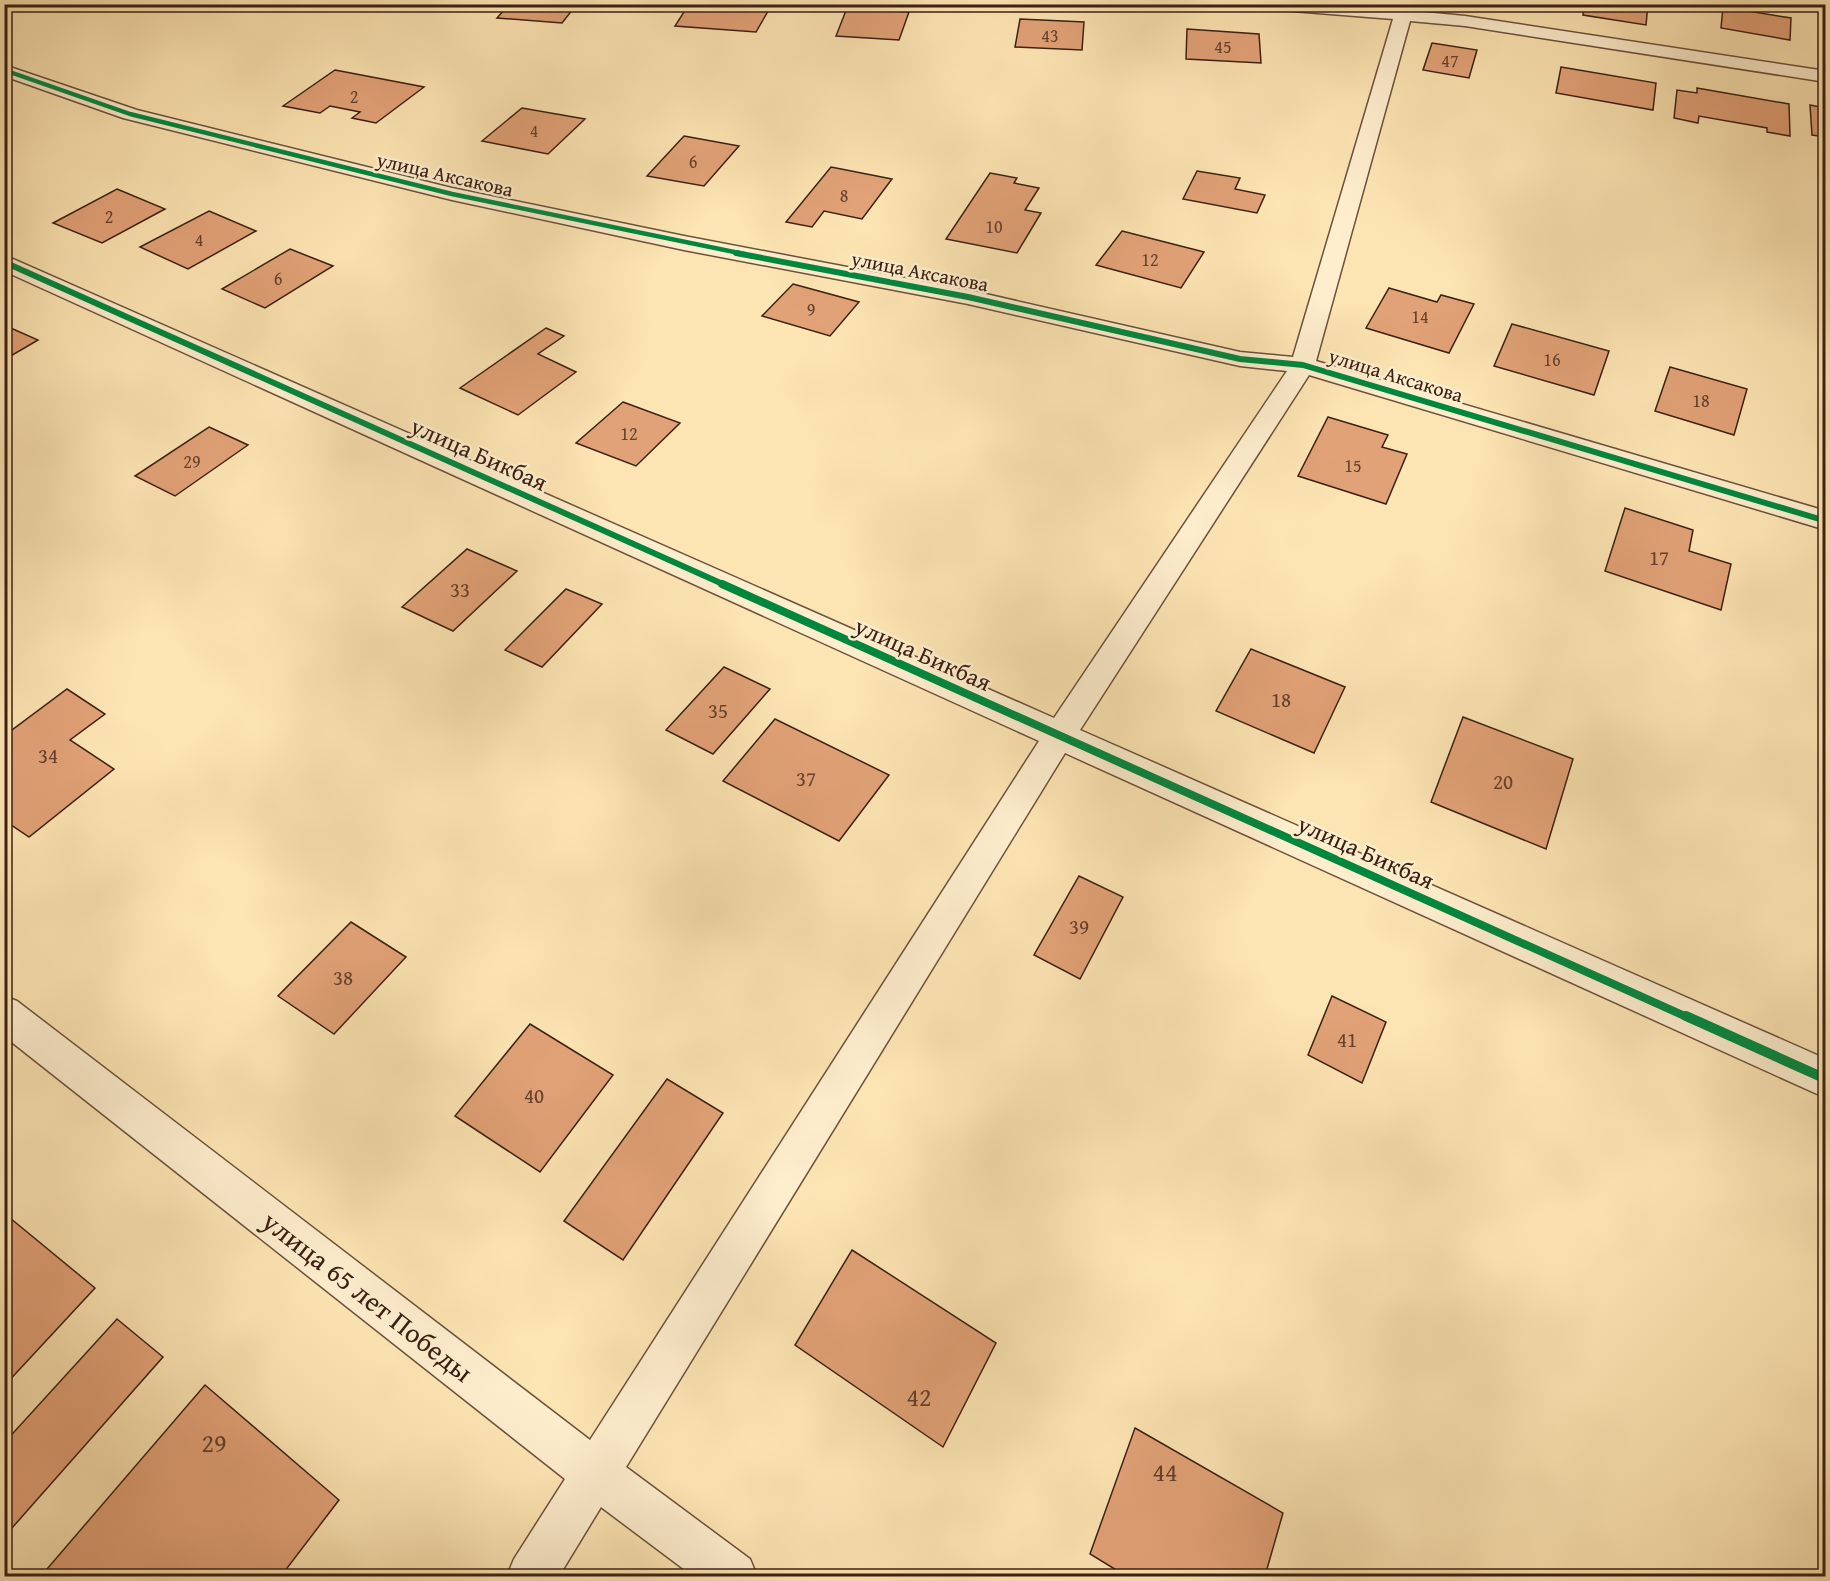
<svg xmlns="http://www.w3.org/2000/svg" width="1830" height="1581" font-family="'Gentium Book Plus',serif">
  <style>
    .building { fill: #e2a277; stroke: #3b2013; stroke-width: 1.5 }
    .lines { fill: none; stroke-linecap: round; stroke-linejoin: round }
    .street-casing { stroke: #6c513b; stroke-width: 3 }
    .street { fill: #feeece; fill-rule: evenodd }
    .cycleway-far3-casing { stroke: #feeece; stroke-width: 7 }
    .cycleway-far2-casing { stroke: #feeece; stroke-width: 9 }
    .cycleway-far1-casing { stroke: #feeece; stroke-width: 11 }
    .cycleway-casing { stroke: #feeece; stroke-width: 14 }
    .cycleway-far3 { stroke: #00873e; stroke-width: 4.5 }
    .cycleway-far2 { stroke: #00873e; stroke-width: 6 }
    .cycleway-far1 { stroke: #00873e; stroke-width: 8 }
    .cycleway { stroke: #00873e; stroke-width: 10 }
    .labels { text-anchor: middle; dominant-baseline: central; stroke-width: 5; stroke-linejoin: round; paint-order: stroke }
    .far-number-label { font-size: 18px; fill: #65402c }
    .far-street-label { font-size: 20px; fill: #3b2013; stroke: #feeece }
    .number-label { font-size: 21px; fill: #65402c }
    .street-label { font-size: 24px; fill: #3b2013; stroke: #feeece }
    .near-number-label { font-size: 26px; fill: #65402c }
    .near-street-label { font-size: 28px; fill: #3b2013; stroke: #feeece }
  </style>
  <rect width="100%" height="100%" fill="#fde5b3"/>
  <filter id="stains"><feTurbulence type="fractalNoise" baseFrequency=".00333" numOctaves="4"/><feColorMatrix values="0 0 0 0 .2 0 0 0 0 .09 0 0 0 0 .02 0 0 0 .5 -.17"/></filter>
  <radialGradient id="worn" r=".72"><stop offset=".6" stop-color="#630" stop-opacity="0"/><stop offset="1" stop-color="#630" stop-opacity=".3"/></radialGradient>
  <g class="building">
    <path d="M352,4H430L424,11L349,8Z"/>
    <path d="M509,4H577L562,23L497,18Z"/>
    <path d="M689,4H753L771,6L756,32L675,26Z"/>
    <path d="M1584,4H1648L1646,25L1583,15Z"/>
    <path d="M1723,7L1791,18L1790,40L1721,28Z"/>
    <path d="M847,8L909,12L899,40L836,36Z"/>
    <path d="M1020,19L1084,22L1082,50L1015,47Z"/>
    <path d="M1187,29L1259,34L1261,63L1186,59Z"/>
    <path d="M1432,43L1477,50L1469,78L1423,70Z"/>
    <path d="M1561,67L1656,83L1653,110L1556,93Z"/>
    <path d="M335,70L424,87L376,123L352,118L360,112L330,106L320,113L283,106Z"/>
    <path d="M1697,88L1789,104L1790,136L1767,132V128L1699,116L1698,123L1674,118L1677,90L1697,93Z"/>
    <path d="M1810,105L1826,108V137L1812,135Z"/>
    <path d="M522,108L585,119L548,154L482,141Z"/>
    <path d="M684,136L739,146L704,186L647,176Z"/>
    <path d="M831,167L892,179L862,219L824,211L812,227L786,222Z"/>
    <path d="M1197,171L1240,178L1235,189L1265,195L1257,213L1183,199Z"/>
    <path d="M990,173L1017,178L1014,183L1039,188L1025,210L1041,213L1017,253L946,239Z"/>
    <path d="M117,189L165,209L102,243L53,223Z"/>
    <path d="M209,211L256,231L188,269L140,247Z"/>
    <path d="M1122,231L1204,252L1181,288L1096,265Z"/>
    <path d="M290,249L333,266L265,308L222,289Z"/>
    <path d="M793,284L859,302L830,336L762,316Z"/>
    <path d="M1389,288L1437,302L1441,295L1474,304L1449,353L1366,328Z"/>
    <path d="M1512,324L1609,351L1594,395L1494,366Z"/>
    <path d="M4,325L38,340L4,360Z"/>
    <path d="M546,328L564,336L538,354L576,372L518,415L460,388Z"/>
    <path d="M1670,367L1747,389L1734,435L1655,411Z"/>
    <path d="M623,402L680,423L636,466L576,443Z"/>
    <path d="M1328,417L1388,435L1382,447L1407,454L1386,504L1298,476Z"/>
    <path d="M209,427L248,445L175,496L135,476Z"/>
    <path d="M1625,508L1693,530L1689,551L1731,564L1721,610L1605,571Z"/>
    <path d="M467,549L517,571L453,631L402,607Z"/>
    <path d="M566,589L602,604L542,667L505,650Z"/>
    <path d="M1251,649L1345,687L1314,753L1216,711Z"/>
    <path d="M724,667L770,689L713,754L666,730Z"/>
    <path d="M67,689L105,714L70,740L114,769L29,837L4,820V736Z"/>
    <path d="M1463,717L1573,759L1546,849L1431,802Z"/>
    <path d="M775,719L889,775L839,841L723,781Z"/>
    <path d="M1079,876L1123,897L1080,979L1034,955Z"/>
    <path d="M351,922L406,957L334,1034L278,996Z"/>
    <path d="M1332,996L1386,1022L1362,1083L1308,1055Z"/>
    <path d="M530,1024L613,1075L540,1172L455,1116Z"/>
    <path d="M667,1079L723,1113L623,1260L564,1221Z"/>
    <path d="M4,1213L95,1288L4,1386Z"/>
    <path d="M852,1250L996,1343L943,1447L795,1345Z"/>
    <path d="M117,1319L163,1357L4,1537V1443Z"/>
    <path d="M205,1385L339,1500L281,1576H41Z"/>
    <path d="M1135,1428L1283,1513L1265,1576H1126L1090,1554Z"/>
  </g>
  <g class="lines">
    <defs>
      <path id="street" d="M1259,4H1349L1396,9L1397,4H1414L1413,11L1465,16L1826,71V82L1465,26L1410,21L1316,361L1826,511V530L1309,375L1080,730L1826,1059V1098L1065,753L626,1467L750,1559L757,1576H693L601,1507L559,1576H507L514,1559L565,1479L4,1036V996L17,1001L590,1440L1039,741L4,271V255L1054,718L1287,371L1240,366L968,304L684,250L452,200L123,118L4,76V65L137,110L452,188L684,236L968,290L1240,352L1293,357L1393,19L1267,9Z"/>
    </defs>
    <use href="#street" class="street-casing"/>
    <use href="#street" class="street"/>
    <defs>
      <path id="cycleway-far3" d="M4,70L130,114L452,194L744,254"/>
      <g id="cycleway-far2">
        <path d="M736,253L968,297L1240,359L1303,365L1826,521"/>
        <path d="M4,262L725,585"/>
      </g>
      <path id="cycleway-far1" d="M722,584L1689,1018"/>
      <path id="cycleway" d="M1686,1016L1826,1079"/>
    </defs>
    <use href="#cycleway-far3" class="cycleway-far3-casing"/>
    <use href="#cycleway-far2" class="cycleway-far2-casing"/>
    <use href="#cycleway-far1" class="cycleway-far1-casing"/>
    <use href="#cycleway" class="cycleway-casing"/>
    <use href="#cycleway-far3" class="cycleway-far3"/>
    <use href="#cycleway-far2" class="cycleway-far2"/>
    <use href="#cycleway-far1" class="cycleway-far1"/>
    <use href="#cycleway" class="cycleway"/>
  </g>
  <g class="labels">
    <g class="far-number-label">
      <text x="1050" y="35">43</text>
      <text x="1223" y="46">45</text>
      <text x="1450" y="60">47</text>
      <text x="354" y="96">2</text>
      <text x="534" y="130">4</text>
      <text x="693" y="161">6</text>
      <text x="844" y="195">8</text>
      <text x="109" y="216">2</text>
      <text x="994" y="226">10</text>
      <text x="199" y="239">4</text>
      <text x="1150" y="259">12</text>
      <text x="278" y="278">6</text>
      <text x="811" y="309">9</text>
      <text x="1420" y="316">14</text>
      <text x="1552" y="359">16</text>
      <text x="1701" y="400">18</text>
      <text x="629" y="433">12</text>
      <text x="192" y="461">29</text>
      <text x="1353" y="465">15</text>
    </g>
    <g class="far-street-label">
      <text transform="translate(445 174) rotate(13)">улица Аксакова</text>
      <text transform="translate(920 271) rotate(11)">улица Аксакова</text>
      <text transform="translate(1396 375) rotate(17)">улица Аксакова</text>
    </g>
    <g class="number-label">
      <text x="1659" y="557">17</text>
      <text x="460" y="589">33</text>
      <text x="1281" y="699">18</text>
      <text x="718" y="710">35</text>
      <text x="48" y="755">34</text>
      <text x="806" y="778">37</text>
      <text x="1503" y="781">20</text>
      <text x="1079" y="926">39</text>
      <text x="343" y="977">38</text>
      <text x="1347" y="1039">41</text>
      <text x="534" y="1095">40</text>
    </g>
    <g class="street-label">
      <text transform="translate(479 454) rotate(24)">улица Бикбая</text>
      <text transform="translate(923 654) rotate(24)">улица Бикбая</text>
      <text transform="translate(1366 852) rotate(24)">улица Бикбая</text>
    </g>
    <g class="near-number-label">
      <text x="919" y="1396">42</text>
      <text x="214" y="1442">29</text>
      <text x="1165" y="1471">44</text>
    </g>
    <g class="near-street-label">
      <text transform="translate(368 1296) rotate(38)">улица 65 лет Победы</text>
    </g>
  </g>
  <rect width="1830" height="1581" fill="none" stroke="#fde5b3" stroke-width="24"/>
  <rect x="6" y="6" width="1818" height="1569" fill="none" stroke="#3b2013" stroke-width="3"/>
  <rect x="12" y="12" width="1806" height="1557" fill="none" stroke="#3b2013" stroke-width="1.5"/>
  <rect width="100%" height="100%" filter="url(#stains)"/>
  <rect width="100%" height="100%" fill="url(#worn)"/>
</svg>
